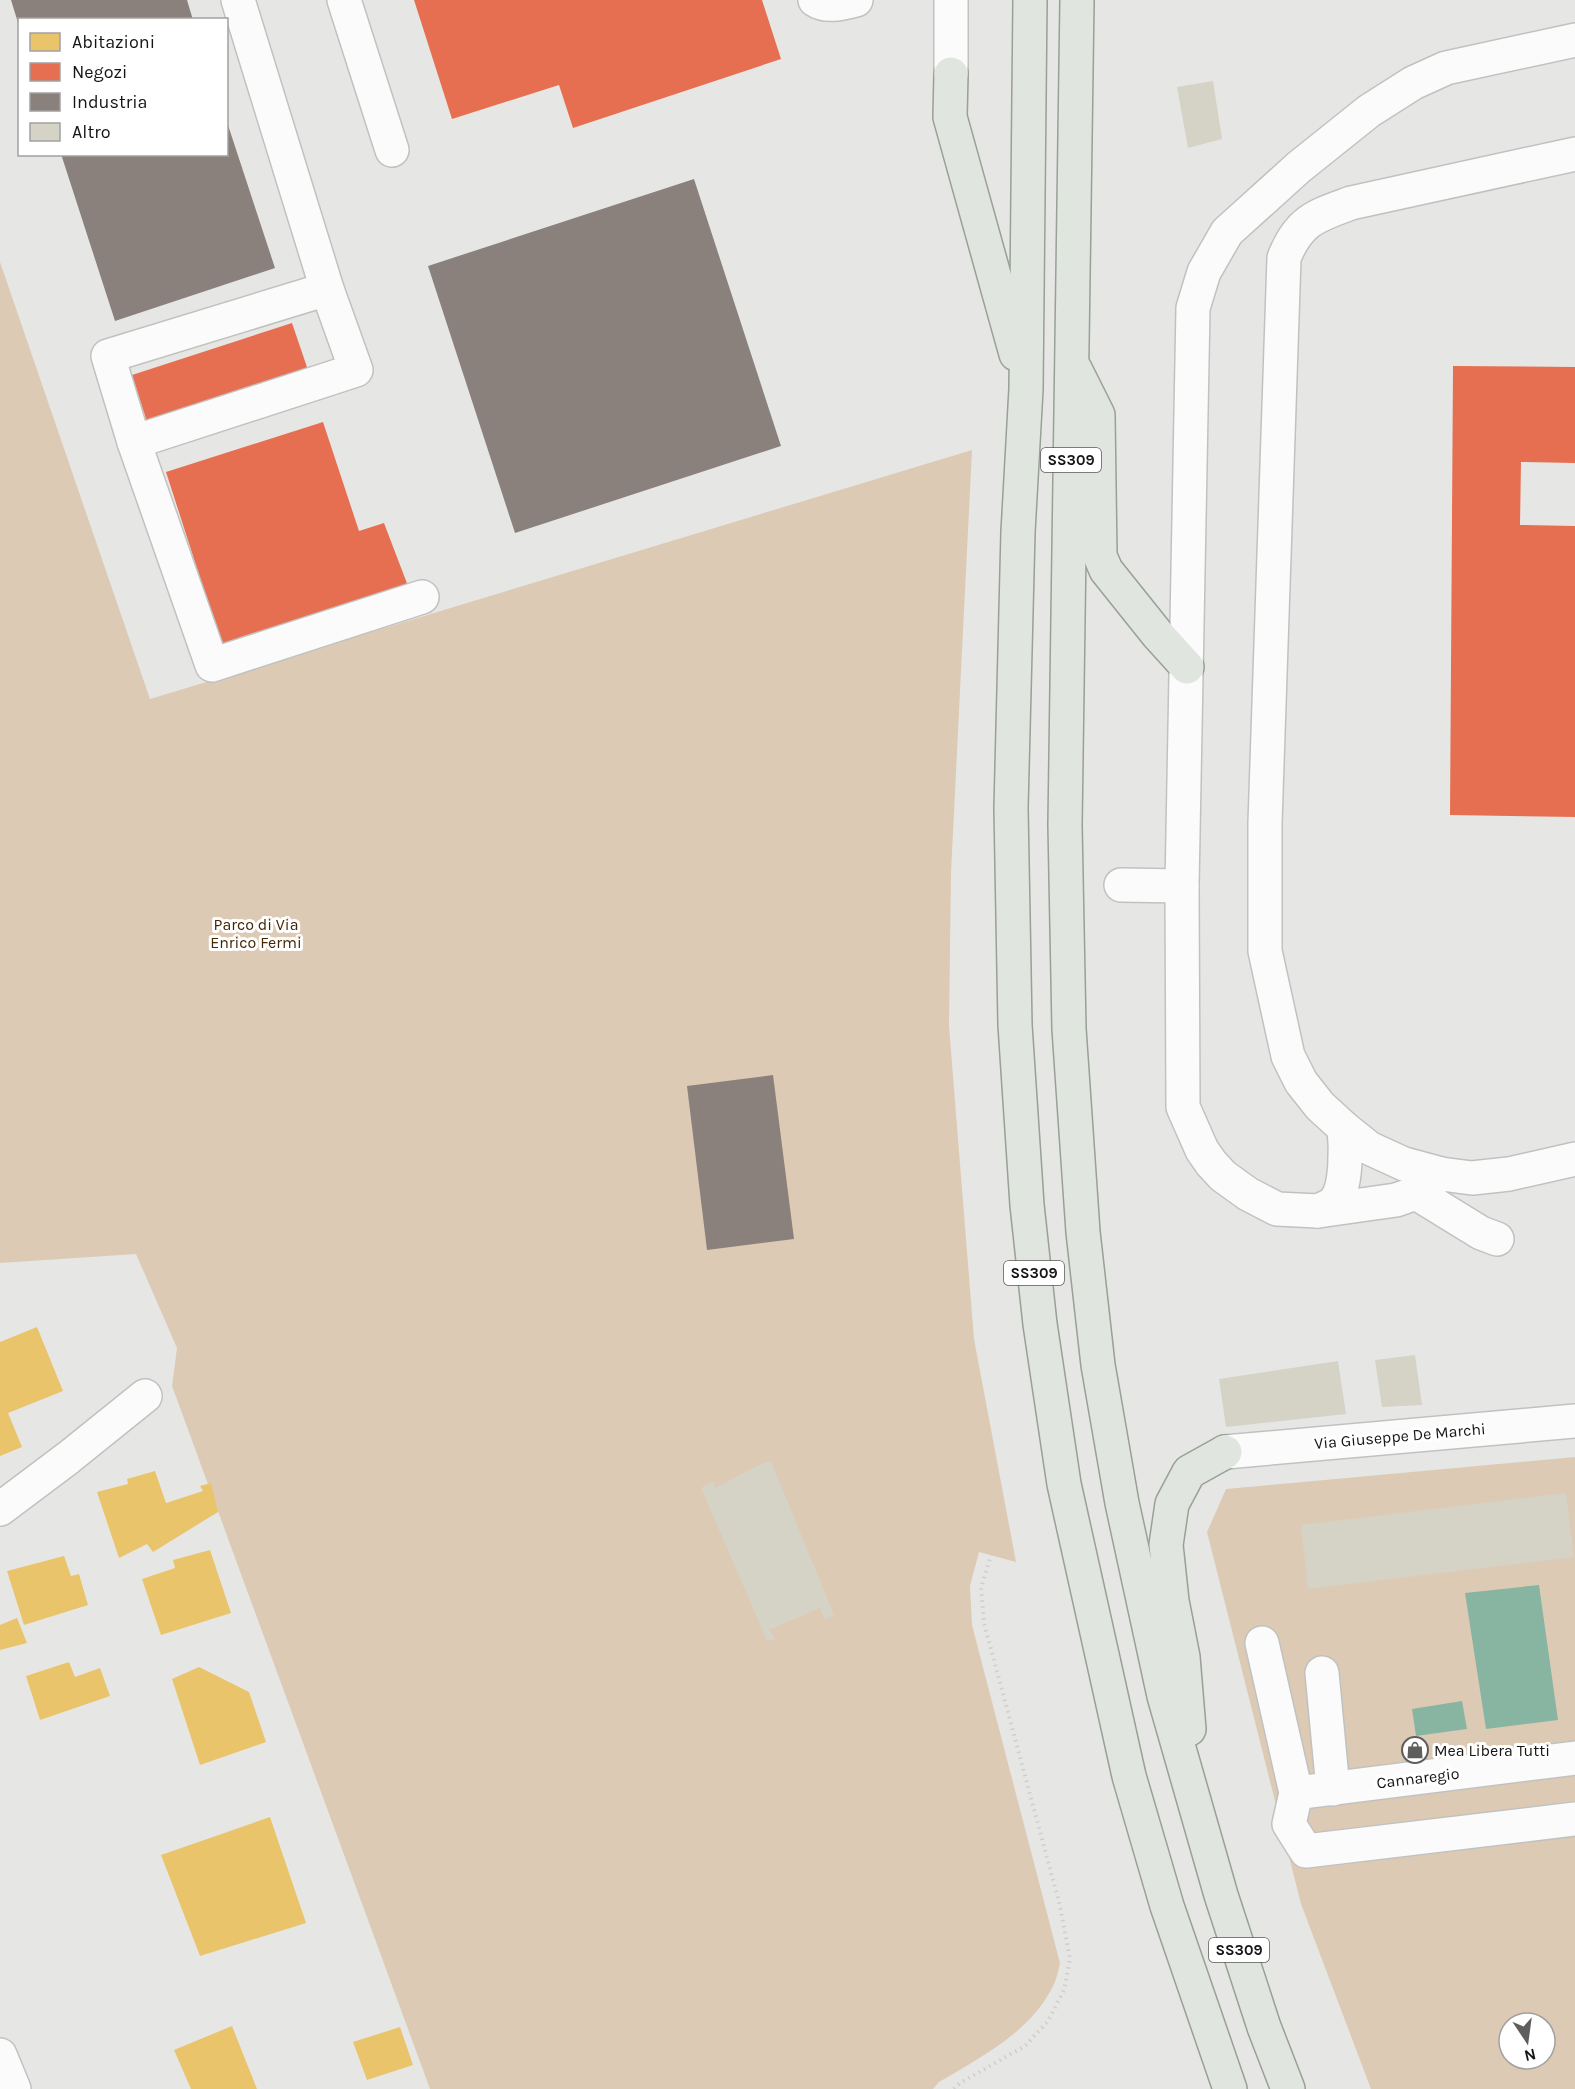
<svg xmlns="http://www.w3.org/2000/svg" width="1575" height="2089" font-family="Karla,sans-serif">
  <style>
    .green { fill: #ddcab5; fill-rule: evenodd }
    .water { fill: #88b5a2 }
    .homes { fill: #e9c46a }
    .shops { fill: #e76f51 }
    .industry { fill: #8a817c }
    .building { fill: #d5d2c6 }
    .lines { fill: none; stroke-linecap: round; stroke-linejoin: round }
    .minor-casing { stroke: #c1c2c0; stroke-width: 36 }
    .major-casing { stroke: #97a195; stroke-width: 36 }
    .path { stroke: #cececd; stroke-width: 4; stroke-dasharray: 1.5 4.5; stroke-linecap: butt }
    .minor { stroke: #fbfbfb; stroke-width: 33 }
    .major { stroke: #e0e5df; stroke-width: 33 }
    .labels { text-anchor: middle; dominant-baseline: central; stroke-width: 6; stroke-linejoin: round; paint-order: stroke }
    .shield { fill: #fff; stroke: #5b5b5a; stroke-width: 1.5 }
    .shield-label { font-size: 15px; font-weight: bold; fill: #151514 }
    .park-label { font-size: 16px; fill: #432703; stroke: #fff }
    .street-label { font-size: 16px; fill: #151514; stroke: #fff }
    .poi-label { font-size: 16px; fill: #151514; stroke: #fff; text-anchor: start }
  </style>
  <rect width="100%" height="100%" fill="#e6e7e5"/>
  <g class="green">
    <path d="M0,262L150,699L972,450L951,873L949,1026L974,1339L1016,1562L979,1552L970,1586L972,1625L1060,1963C1058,1972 1056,1982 1051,1990C1028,2033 980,2058 939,2082L933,2089H430L172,1386L177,1348L136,1254L0,1263Z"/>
    <path d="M1575,1457V2089H1371L1301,1904L1207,1532L1226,1489ZM1509,2023H1545V2059H1509Z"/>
  </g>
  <g class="water">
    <path d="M1539,1585L1558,1720L1486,1729L1465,1593Z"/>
    <path d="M1462,1701L1467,1729L1416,1736L1412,1709Z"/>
  </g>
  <g class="homes">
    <path d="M37,1327L63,1391L8,1413L22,1447L0,1456V1342Z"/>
    <path d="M155,1471L166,1503L203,1491L200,1486L211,1483L218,1512L153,1552L147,1544L119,1558L97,1492L128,1484L127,1479Z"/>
    <path d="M210,1550L231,1613L161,1635L142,1579L175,1568L173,1560Z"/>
    <path d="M64,1556L71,1576L79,1574L88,1605L24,1625L7,1571Z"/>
    <path d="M17,1618L27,1643L0,1650V1625Z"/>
    <path d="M69,1662L75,1677L100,1668L110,1696L40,1720L26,1676Z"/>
    <path d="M199,1667L249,1692L266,1742L200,1765L172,1679Z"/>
    <path d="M270,1817L306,1923L200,1956L161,1855Z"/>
    <path d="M232,2026L257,2089H191L174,2050Z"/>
    <path d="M400,2027L413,2065L367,2080L353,2042Z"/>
  </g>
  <g class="shops">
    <path d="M414,0H762L781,59L573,128L559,85L452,119Z"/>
    <path d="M292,323L309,373L148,425L132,375Z"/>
    <path d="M1453,366L1575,367V463L1521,462L1520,525L1575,526V817L1450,815Z"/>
    <path d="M323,422L359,531L384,523L408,586L222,646L166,472Z"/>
  </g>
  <g class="industry">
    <path d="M11,0H187L193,20H20L19,26Z"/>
    <path d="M227,122L275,268L115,321L61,154H226Z"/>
    <path d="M694,179L781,446L515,533L428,266Z"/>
    <path d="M773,1075L794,1239L707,1250L687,1086Z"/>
  </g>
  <g class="building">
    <path d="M1213,81L1222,139L1188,148L1177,87Z"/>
    <path d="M1415,1355L1422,1405L1382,1407L1375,1360Z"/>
    <path d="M1338,1361L1346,1414L1226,1427L1219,1379Z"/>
    <path d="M771,1461L834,1615L825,1620L820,1608L769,1630L776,1639L767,1641L701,1488L713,1481L715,1488L761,1464Z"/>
    <path d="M1566,1493L1574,1557L1308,1589L1301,1525Z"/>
  </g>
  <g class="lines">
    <defs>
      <g id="minor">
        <path d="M238,0L327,289L356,370L134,442L212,665L422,597"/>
        <path d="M344,0L392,150"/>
        <path d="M815,0C827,8 843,3 856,0"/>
        <path d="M951,74V0"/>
        <path d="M1575,154L1351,203C1316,216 1299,220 1284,258L1265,823V951L1288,1056L1301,1082L1320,1106L1344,1128L1369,1148L1404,1164L1441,1174L1472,1178L1509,1174L1575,1159"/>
        <path d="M134,442L108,356L327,289"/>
        <path d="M1121,885L1182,886"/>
        <path d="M1441,1174L1416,1193L1396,1200L1318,1211L1277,1209L1248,1194L1223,1176L1211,1163L1202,1150L1183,1107L1182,886L1193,308L1204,272L1227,232L1299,167L1369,111L1413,83L1446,68L1575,40"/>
        <path d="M1416,1193L1481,1233L1497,1239"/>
        <path d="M1318,1211C1324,1208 1331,1206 1335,1201C1347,1187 1346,1146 1344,1128"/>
        <path d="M1225,1452L1575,1421"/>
        <path d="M0,1509L68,1458L145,1396"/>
        <path d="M1262,1643L1296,1793L1289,1824L1306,1851L1575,1819"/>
        <path d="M1322,1673L1333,1789"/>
        <path d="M1296,1793L1575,1758"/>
        <path d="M0,2055L14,2089"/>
      </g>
      <g id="major">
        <path d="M1030,0L1026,389L1018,532L1011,808L1015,1025L1027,1205L1040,1324L1064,1484L1129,1776L1167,1906L1230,2089"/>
        <path d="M1077,0L1065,825L1069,1029L1083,1232L1098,1365L1122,1503L1164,1696L1221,1895L1264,2027L1288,2089"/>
        <path d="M951,74L950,117L1016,354"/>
        <path d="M1075,369L1098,415L1100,556L1106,570L1158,635L1187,667"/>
        <path d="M1189,1729L1183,1657L1172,1601L1166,1545L1172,1504L1189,1472L1225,1452"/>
      </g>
    </defs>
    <use href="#minor" class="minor-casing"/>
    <use href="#major" class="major-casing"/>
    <path class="path" d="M954,2089L960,2083L1025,2046L1048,2021L1064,1990L1070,1959L1060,1906L984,1623L981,1588L991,1555"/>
    <use href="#minor" class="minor"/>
    <use href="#major" class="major"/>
  </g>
  <defs>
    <symbol id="shop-ring" viewBox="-11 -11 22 22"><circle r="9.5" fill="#fff" stroke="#5e5e5d" stroke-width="1.5"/><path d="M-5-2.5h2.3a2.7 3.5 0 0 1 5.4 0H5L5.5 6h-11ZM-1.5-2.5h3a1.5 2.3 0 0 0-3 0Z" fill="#5e5e5d"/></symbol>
  </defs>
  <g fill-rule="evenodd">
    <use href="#shop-ring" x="1400" y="1735" width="30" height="30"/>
  </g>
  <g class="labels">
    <g class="shield">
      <rect x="1041" y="448" width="60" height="24" rx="4.5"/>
      <rect x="1004" y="1261" width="60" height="24" rx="4.5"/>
      <rect x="1209" y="1938" width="60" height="24" rx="4.5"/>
    </g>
    <g class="shield-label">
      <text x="1071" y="460">SS309</text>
      <text x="1034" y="1273">SS309</text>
      <text x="1239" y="1950">SS309</text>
    </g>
    <g class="park-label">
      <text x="256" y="924">Parco di Via<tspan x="256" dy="18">Enrico Fermi</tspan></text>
    </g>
    <g class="street-label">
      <text transform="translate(1400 1436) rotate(-5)">Via Giuseppe De Marchi</text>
      <text transform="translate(1418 1778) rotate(-7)">Cannaregio</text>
    </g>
    <g class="poi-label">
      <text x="1434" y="1750">Mea Libera Tutti</text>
    </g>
  </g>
  <rect x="18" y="18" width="210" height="138" fill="#ffffff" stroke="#a1a1a1" stroke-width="1.5"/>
  <rect x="30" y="33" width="30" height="18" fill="#e9c46a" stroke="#a1a1a1" stroke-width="1.5"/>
  <text x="72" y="48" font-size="18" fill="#151514">Abitazioni</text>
  <rect x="30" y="63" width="30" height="18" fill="#e76f51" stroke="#a1a1a1" stroke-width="1.5"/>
  <text x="72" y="78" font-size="18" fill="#151514">Negozi</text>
  <rect x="30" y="93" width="30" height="18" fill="#8a817c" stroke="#a1a1a1" stroke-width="1.5"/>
  <text x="72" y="108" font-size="18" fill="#151514">Industria</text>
  <rect x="30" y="123" width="30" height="18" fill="#d5d2c6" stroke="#a1a1a1" stroke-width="1.5"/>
  <text x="72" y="138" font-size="18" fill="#151514">Altro</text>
  <g transform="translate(1527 2041) rotate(167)"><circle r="28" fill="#ffffff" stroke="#a1a1a1" stroke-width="1.5"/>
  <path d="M0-4.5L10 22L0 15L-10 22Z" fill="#5e5e5d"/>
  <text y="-9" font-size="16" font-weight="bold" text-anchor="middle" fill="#151514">N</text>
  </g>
</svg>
